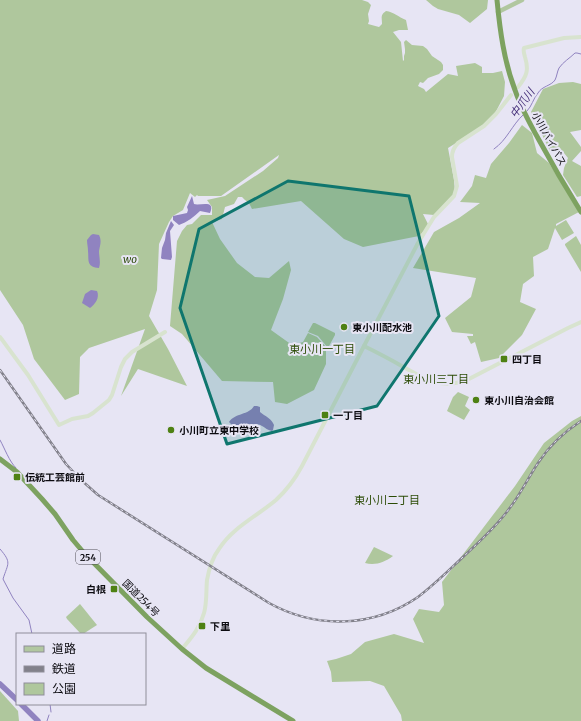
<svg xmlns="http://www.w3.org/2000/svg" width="581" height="721" font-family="Merriweather,'Noto Sans JP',serif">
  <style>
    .green { fill: #afc79d }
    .water { fill: #9083c0 }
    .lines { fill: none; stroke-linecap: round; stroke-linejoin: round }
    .stream { stroke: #9083c0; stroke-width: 1 }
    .river { stroke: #9083c0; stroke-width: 5.5 }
    .secondary { stroke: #d8e3cf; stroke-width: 4 }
    .primary { stroke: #b1c7a0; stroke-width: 4.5 }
    .highway { stroke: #7da260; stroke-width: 5 }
    .rail-casing { stroke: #82818b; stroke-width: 2.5 }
    .rail { stroke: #e7e5f4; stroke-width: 1; stroke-dasharray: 3; stroke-linecap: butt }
    .marked { fill: #0f766e; fill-opacity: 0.2; stroke: #0f766e; stroke-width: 3; stroke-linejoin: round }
    .poi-dot { fill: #4e8113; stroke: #e7e5f4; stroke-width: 1.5 }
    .labels { text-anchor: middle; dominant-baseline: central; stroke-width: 4; stroke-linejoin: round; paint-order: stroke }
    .shield { fill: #e7e5f4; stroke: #4e4c54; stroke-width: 1 }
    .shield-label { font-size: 9px; font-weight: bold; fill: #0c0b10 }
    .street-label { font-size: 10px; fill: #0c0b10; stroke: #e7e5f4 }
    .park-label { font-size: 10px; font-style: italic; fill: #2c4b0a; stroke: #e7e5f4 }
    .poi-label { font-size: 10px; font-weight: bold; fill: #0c0b10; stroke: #e7e5f4; text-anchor: start }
    .water-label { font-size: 11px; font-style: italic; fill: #432d77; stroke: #e7e5f4 }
    .neighbourhood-label { font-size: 11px; fill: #2b4b05; stroke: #e7e5f4 }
  </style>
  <rect width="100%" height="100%" fill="#e7e5f4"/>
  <g class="green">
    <path d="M0,0H362L368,2L371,5L368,14L369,21L368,24L379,27L382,24C382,18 380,15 386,11C394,12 398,17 406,20L408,30H399L393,32L401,42L403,61L404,60V56L405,53V49L404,42L406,40L412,45L423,46L427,49L432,56L441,62L443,65V70L439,74L428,78L423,83L420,82L418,86L424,89L426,92L448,74L458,76L456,66L475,63L482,67V73H493L502,71L505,82L504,96L491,121L448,148L454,180L455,193L434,215L423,214L429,226L419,236L363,247L344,239L301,201L252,209L249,203L245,200L242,197H238L234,204L225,207L222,219L212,222L220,239L237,263L255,277L269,278L289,261L291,270L283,299L271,330L292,345L303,342L308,333L317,337L326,347V364L314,390L287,404L275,402L273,382L222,381L182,334L170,326L177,241L182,231L187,225L192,224L201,215H212V207L207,200L225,196L263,171L278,158L279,155L221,196H198L197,195L195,197L190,193L183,210L173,216L169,222L159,244L157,290L149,316L168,349L187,386L138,369L121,396L145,329L89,348L80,357L79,394L65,400L34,359L23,325L0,290Z"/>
    <path d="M426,0H488L487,9L470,23L459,15L438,9L433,6Z"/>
    <path d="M573,82L581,84V130L570,132L581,147V151L572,161L581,166V196L577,197L563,175L564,168L568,158L560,148L550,151L531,112L543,89L559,83Z"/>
    <path d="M522,125L532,133L537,153L549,163L579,212L556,224V226L566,220L574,233L562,240L555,228L548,249L533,257L534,276L523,284L520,302L536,309L522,335L499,358L481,362L475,342L471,344L467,336H473V334L452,332L445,318L471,297L476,278L413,268L434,232L459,218L480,203L460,202L472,186L475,175L486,178L491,164L509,143Z"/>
    <path d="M576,236L581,245V272L565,245V244Z"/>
    <path d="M313,323H315L335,333V335L328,348L318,336L308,332Z"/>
    <path d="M458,392L469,397L465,406L470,410L464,420L447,411L453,397Z"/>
    <path d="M581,416V721H402L401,715L384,686L370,681L332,682L331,672L327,661L336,659L351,654L365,642L394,634L424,643L413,619L419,609L439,612L444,605L442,582L515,486L544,443L572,421Z"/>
    <path d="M374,547L393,556C385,562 375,566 365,563Z"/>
    <path d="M80,604L97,625L83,634H81L67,619L66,617Z"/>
    <path d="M0,691L18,711L19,721H0Z"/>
  </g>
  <g class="water">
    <path d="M192,196L194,204C200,206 216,199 210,213L200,211C194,217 187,222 179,225L173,220V216L187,213L188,210L187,207Z"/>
    <path d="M171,221L174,225L170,231L172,257L171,260L162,259L161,258L162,248L165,240L166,233Z"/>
    <path d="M93,234L99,235C102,241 100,245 99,251C99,257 101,262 99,268C86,267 89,260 88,251C88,247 87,244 87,240L91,235Z"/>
    <path d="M91,290L97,291C100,298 95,304 90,308L82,303L85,294Z"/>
    <path d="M254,406H257L260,407V412C265,416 272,419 274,425L273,430L272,431C267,430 266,428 262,426C257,423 250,425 244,425L242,429L240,430L236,429L229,422C235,413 249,415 254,406Z"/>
  </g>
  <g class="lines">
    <g class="stream">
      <path d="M527,111C532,106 533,99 538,93C542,86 551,86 555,80C557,76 557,72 559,68C563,62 570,58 575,53H577L581,54"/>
      <path d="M494,149C507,140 512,125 523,115"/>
      <path d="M0,440C5,449 9,461 16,468"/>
      <path d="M0,549C12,563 8,563 3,579L4,581L13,598L29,620L32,634"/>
      <path d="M50,704L51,712"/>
      <path d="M47,721L49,715"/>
    </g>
    <g class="river">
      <path d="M0,684L17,700"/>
      <path d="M21,704L38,721"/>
    </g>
    <g class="secondary">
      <path d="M518,87C527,76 529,70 525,57C524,53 523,51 524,48L564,38L581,37"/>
      <path d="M0,337L28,375L59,425L72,419L88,416L93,413L109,400L112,395L121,367L125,359L132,352L165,332"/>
      <path d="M364,346L418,243L434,217L454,196L457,186L452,157C452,151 454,147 458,143L484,126L496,114L511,95"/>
      <path d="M182,649C191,638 200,628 204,613C207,603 206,591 207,580C209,569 212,558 219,549C232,528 257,516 276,500C287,490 295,479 302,466L364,346C376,352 388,358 400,365C424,378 439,390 467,380L568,328L581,322"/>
    </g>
    <path class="primary" d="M498,12L522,0"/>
    <g class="highway">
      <path d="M497,0C500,31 504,61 515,90C521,108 530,124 539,140C552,164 566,188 581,212"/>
      <path d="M0,459L17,472L42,499L55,514L73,540L84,553L147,617L182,649L206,668L293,721"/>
    </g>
    <defs>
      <path id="rail" d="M0,370L66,464L80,479L98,495L269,603C316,629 373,628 418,597C434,585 448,571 463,557C479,542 496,527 509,509C520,495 528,478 538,463C549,446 564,432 581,421"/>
    </defs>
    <use href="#rail" class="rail-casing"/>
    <use href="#rail" class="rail"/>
  </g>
  <path class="marked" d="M288,181L409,196L439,316L377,406L227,444L180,308L199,229Z"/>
  <g class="poi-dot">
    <circle cx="344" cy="327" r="4"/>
    <rect x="500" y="355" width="8" height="8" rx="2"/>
    <circle cx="476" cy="400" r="4"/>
    <rect x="321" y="411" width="8" height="8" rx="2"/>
    <circle cx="171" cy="430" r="4"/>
    <rect x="13" y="473" width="8" height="8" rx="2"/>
    <rect x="110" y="585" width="8" height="8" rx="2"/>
    <rect x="198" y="622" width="8" height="8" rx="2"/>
  </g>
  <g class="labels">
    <rect class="shield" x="76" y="550" width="24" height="14" rx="3"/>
    <g class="shield-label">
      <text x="88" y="557">254</text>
    </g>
    <g class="street-label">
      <text transform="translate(549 139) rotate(61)">小川バイパス</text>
      <text transform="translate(141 598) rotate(45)">国道254号</text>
    </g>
    <g class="park-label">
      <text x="130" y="259">wo</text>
    </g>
    <g class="poi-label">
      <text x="352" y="327">東小川配水池</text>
      <text x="512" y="359">四丁目</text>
      <text x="484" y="400">東小川自治会館</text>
      <text x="333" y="415">一丁目</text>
      <text x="179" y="430">小川町立東中学校</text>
      <text x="25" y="477">伝統工芸館前</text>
      <text x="106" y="589" text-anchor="end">白根</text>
      <text x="210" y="626">下里</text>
    </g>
    <g class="water-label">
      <text transform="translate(522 103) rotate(-54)">中爪川</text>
    </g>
    <g class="neighbourhood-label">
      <text x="322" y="349">東小川一丁目</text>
      <text x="436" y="379">東小川三丁目</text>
      <text x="387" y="500">東小川二丁目</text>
    </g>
  </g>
  <rect x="16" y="633" width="130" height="72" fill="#e7e5f4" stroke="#8f8e99"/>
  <rect x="24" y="646" width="20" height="6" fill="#b1c7a0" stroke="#8f8e99"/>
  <text x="52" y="653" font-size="12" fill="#0c0b10">道路</text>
  <rect x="24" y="666" width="20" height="6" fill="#82818b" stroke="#8f8e99"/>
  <text x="52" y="673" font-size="12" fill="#0c0b10">鉄道</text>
  <rect x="24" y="683" width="20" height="12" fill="#afc79d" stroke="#8f8e99"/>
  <text x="52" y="693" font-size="12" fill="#0c0b10">公園</text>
</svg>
